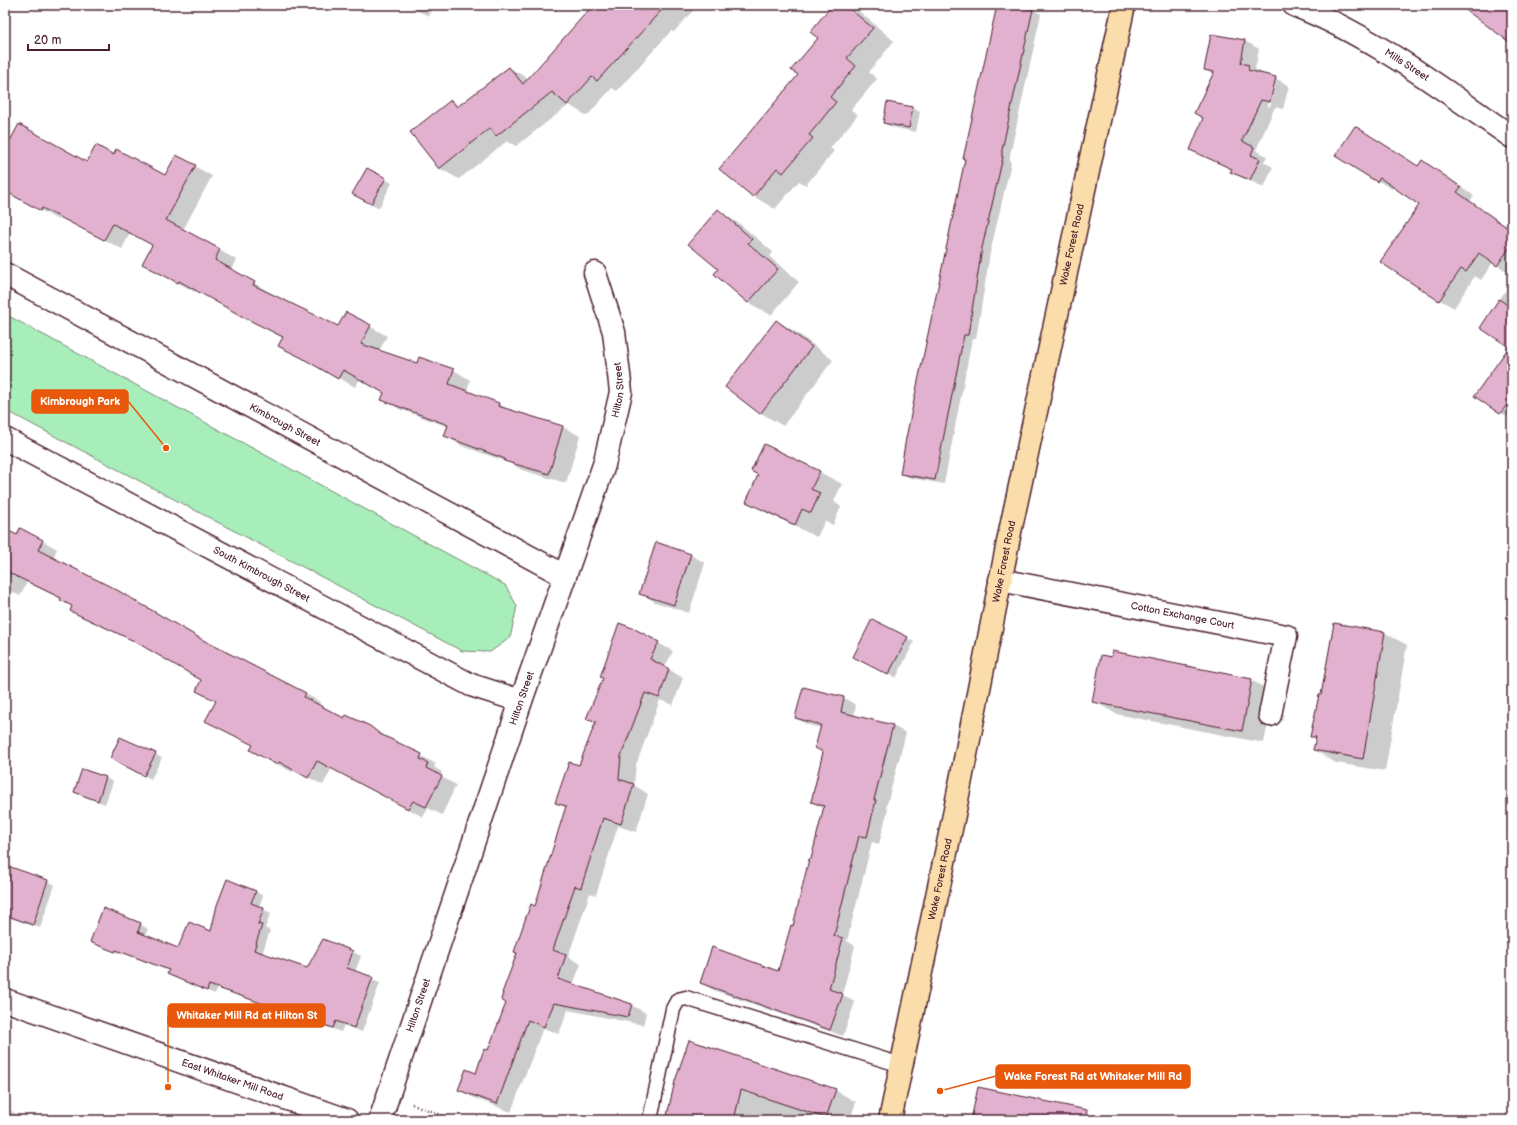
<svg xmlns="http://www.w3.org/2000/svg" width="1517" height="1125" font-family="'Balsamiq Sans',sans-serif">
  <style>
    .green { fill: #a8eeba; stroke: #798672 }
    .shadow { fill: #0003; fill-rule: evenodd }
    .building { fill: #e2b1cf; stroke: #4a1f2b }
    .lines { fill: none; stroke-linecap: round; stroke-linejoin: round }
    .lane-casing { stroke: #4a1f2b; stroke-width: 17 }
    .street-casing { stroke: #4a1f2b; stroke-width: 25 }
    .secondary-casing { stroke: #4a1f2b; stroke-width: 25 }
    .primary-casing { stroke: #4a1f2b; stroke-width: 25 }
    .path { stroke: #4a1f2b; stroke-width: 2.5; stroke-dasharray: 1 3; stroke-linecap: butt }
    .lane { stroke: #fff; stroke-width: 14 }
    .street { stroke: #fff; stroke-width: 22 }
    .secondary { stroke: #fff; stroke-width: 22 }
    .primary { stroke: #faddab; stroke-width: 22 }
    .labels { text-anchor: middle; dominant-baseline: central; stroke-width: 4; stroke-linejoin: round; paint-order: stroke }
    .street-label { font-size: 10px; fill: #4a1f2b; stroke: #fff }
    .leader { fill: none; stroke: #e8590c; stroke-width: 1.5 }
    .callout-dot { fill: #e8590c; stroke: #fff; stroke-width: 1.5 }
    .callout { fill: #e8590c; stroke: #e8590c; stroke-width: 1.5 }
    .callout-label { font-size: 11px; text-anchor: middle; font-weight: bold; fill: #fff }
  </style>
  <rect width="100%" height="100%" fill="#fff"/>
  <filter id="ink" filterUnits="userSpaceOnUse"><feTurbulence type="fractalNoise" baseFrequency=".025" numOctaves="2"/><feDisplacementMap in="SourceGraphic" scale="8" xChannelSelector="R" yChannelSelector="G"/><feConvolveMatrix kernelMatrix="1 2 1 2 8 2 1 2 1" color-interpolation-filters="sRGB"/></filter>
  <g filter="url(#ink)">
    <path class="green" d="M5,314L505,585L517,606L510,638L490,652L462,651L5,410Z"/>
    <g class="shadow">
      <path d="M405,5H435L429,16Z"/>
      <path d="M543,5H559L556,11Z"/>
      <path d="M595,5H698L674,32L671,31L617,91L612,88L587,116L569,105L516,146L507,141L459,179L439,168L451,101L461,106L510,68L529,79Z"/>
      <path d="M833,5H847L860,12L894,41L869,72L877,79L851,110L858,115L830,148L834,151L806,185L799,181L775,209L753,196L799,75L819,38Z"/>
      <path d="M998,5H1012L1033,10L1041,14L1010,155V162L1011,163L990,253L976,339H972L944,484L910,478L901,473Z"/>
      <path d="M1445,5H1454L1452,9Z"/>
      <path d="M1211,35L1245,41L1259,49L1255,69L1262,73V75L1275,78L1289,86L1283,109L1275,107L1256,150L1267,156L1264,162L1273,167L1264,187L1245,179L1231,171L1232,170L1192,150L1204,118L1213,75L1205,70ZM1274,80H1276L1270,107L1268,106Z"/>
      <path d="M888,103L913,108L920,112L916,132L891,127L884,123Z"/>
      <path d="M5,134L13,138L88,164L114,156L166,176L177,156L212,176L183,230L237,260L231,270L271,293L270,294L338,328L346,313L387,336L379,351L417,365L454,370L470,380L467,392L499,404L509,410L563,427L580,436L566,483L522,470L510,463L462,446L446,436L449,427L399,409L383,399L385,393L360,379L355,387L320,367L296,355L279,346L283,338L196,290L195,292L160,273L153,245L130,233L122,249L60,217L58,220L5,190Z"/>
      <path d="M1337,156L1418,166L1422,161L1436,169L1474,196L1470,201L1512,230V275L1493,262L1481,280L1475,276L1454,308L1440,300L1421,205L1394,186L1392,189Z"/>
      <path d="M367,169L392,183L379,208L353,194Z"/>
      <path d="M718,211L740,224L773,252L770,257L799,282L771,315L749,303L715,274L719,269Z"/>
      <path d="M1512,281V420L1476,395L1510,347L1481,327Z"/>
      <path d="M777,321L799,334L833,360L783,426L761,413L726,387Z"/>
      <path d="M820,472L842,484L834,501L841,507L833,525L825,521L817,537L769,514L747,501L760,475Z"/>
      <path d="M5,530L17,536L43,541L57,549L53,558L203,640L306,694L320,702L319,705L345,719L369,727L436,764L434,767L442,772L440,776L456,785L442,815L428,808L423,817L332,768L323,785L294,770L292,772L266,758L254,745L221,729L216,701L197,690L203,680L149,648L86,619L72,610L74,607L61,599L27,582L20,596L5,588Z"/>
      <path d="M691,555L705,563L689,613L655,602L640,593Z"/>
      <path d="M1334,624L1385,633L1407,645L1385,771L1336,763L1314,750L1316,739L1312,736L1321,696Z"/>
      <path d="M634,630L673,651L665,667L683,678L673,705L660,700L636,765L634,785L648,794L636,832L618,826L596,895L590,893L568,957L581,964L573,985L631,1005L646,1013L643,1025L568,1010L559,1034L543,1028L511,1112L474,1098L459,1090L476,1074L488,1051L507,1003L518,954L515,952L536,907L567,808L556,802L580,767L596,724L588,719Z"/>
      <path d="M907,638L914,642L896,678L861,661Z"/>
      <path d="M1251,680L1274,693L1264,743L1116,714L1094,701Z"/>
      <path d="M804,688L844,698L856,705L854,716L893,726L906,733L886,808L888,809L879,844L872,842L847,941L855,946L842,995L855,1002L843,1036L713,990L701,983L779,972L794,927L824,809L812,802L824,752L821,728L808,725L796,718Z"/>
      <path d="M155,754L162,758L151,779L118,762Z"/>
      <path d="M82,770L106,778L113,782L105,804L82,796L75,792Z"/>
      <path d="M5,866L48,881L55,885L40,928L5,916Z"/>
      <path d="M255,891L263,896L259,907L271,913L265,928L270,931L262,954L308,970L323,941L353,952L361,956L355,972L380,983L362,1032L344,1025L341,1032L217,988L215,994L176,978L168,974L169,971L123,953V955L91,942L140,924L148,929L145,936L179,949L212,932Z"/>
      <path d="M676,1081L835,1090L856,1102L850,1120H667Z"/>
      <path d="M5,1109L32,1120L33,1118L39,1120H5Z"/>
      <path d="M1080,1110L1098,1120H972Z"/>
    </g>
    <g class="building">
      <path d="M593,5H666L597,81L592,77L567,105L552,92L496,136L490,128L439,169L410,132L451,100L457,107L509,67L523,84Z"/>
      <path d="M832,5H845L873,28L847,58L856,66L830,97L836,102L809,135L813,138L783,173L777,168L753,197L719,169L798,75L791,70L818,38L810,32Z"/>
      <path d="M997,5H1016L1033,9L1002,150V157H1003L982,248L968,335H964L935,480L900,474L906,438L965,159H963Z"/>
      <path d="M1459,5H1512V44Z"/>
      <path d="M1211,34L1245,40L1241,63L1249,65L1248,70L1276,77L1270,102L1261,100L1242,141L1254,147L1251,155L1260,159L1250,180L1230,172L1232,169L1190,150L1203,118L1194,113L1214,72L1204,70Z"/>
      <path d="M887,102L913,107L909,128L883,123Z"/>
      <path d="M19,124L87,162L96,145L114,155L116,149L165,175L176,155L196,165L166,220L220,249L215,260L255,282L253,285L338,326L346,312L371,325L361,344L417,363L419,357L454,369L449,384L499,403L498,406L563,426L549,474L504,461L505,459L444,436L448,425L381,400L384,393L343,370L338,379L302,358L278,346L283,337L245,318L179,281L178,283L142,264L152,245L113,224L104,240L42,208L41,211L5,191V150Z"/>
      <path d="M1355,126L1418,166L1422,160L1461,187L1457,192L1512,231V244L1497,266L1479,253L1466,272L1461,269L1439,301L1380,262L1419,205L1380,178L1377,182L1335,156Z"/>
      <path d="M367,168L386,178L371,204L352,194Z"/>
      <path d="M718,209L752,239L748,243L778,269L748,303L714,274L718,269L688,244Z"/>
      <path d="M1499,299L1512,308V398L1500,414L1474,396L1509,347L1480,328Z"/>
      <path d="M776,320L812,347L760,414L725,387Z"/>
      <path d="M764,444L820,471L811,489L820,493L811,513L802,509L795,525L746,502L758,475L751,471Z"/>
      <path d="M20,528L43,540L38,550L117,590L203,640L306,693L304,697L344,718L346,715L370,726L380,734L422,754L420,759L428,763L426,768L442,776L426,807L413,801L408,809L317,761L308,778L279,762L277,765L250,750L253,745L205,721L216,701L196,691L201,680L134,641L70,611L72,606L60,600L61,598L5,571V529L17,535Z"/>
      <path d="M656,542L691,554L674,605L639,594Z"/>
      <path d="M872,619L908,637L888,675L853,657Z"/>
      <path d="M619,623L635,629L659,642L650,659L669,669L659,698L645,693L621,756L619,779L634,784L621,824L603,818L581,888L575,886L553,950L566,955L558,979L632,1004L628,1017L554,1003L544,1027L528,1020L497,1104L458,1090L466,1069L476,1073L484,1049L488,1050L506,1003L501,1000L503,993H502L517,953L514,952L526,917L531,904L535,906L566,806L555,803L569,762L579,765L596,721L586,719L603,678L600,677Z"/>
      <path d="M1334,623L1385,632L1363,759L1313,750L1316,737H1310L1319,695H1321Z"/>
      <path d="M1112,651L1252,679L1242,731L1092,702L1101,655L1111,657Z"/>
      <path d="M803,687L844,697L841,712L893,725L874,800H876L867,837L859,836L834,936L843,938L829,989L843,994L830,1030L700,983L712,947L778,971L791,925L793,926L809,859H811L824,806L811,802L823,752L815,748L821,725L795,718Z"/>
      <path d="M120,737L156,753L144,776L110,758Z"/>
      <path d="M82,769L106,777L98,801L74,792Z"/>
      <path d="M5,865L48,880L33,925L5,915Z"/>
      <path d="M227,879L256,891L251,903L264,908L258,924L262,925L254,950L307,968L323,939L353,951L347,968L373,977L354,1028L336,1021L333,1028L209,985L207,991L167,974L169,970L116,950L115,952L90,942L103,908L141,923L138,932L178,948L189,922L211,931L217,905Z"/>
      <path d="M689,1040L836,1089L826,1118L741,1090L734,1120H666L675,1081Z"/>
      <path d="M978,1087L1087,1110L1086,1120H971Z"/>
    </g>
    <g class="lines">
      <defs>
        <path id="lane" d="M650,1120L673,1009L678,1000L686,998L901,1065"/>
        <g id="street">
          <path id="s1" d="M1294,5C1373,36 1442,89 1512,137"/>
          <path id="s2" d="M5,274L565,576"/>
          <path id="s3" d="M5,439L471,685L521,701"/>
          <path id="s4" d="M1000,580L1286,636L1270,715"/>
          <path id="s5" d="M380,1120L521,701L604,465L621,392L614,332L595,273"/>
        </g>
        <g id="secondary">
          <path id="s6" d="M5,1000L347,1120"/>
        </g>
        <g id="primary">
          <path id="s7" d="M890,1120L955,810L1010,532L1124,5"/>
        </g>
      </defs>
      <use href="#lane" class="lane-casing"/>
      <use href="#street" class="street-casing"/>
      <use href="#secondary" class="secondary-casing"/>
      <use href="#primary" class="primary-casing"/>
      <path class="path" d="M412,1104L455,1120"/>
      <use href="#lane" class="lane"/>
      <use href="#street" class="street"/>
      <use href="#secondary" class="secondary"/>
      <use href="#primary" class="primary"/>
    </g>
  </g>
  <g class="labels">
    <g class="street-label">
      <text stroke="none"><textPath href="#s1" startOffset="128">Mills Street</textPath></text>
      <text stroke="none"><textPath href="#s7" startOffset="894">Wake Forest Road</textPath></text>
      <text stroke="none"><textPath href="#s5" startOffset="769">Hilton Street</textPath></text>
      <text stroke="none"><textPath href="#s2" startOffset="318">Kimbrough Street</textPath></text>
      <text stroke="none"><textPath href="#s7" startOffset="570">Wake Forest Road</textPath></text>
      <text stroke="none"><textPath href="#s3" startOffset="290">South Kimbrough Street</textPath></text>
      <text stroke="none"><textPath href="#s4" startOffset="186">Cotton Exchange Court</textPath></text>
      <text stroke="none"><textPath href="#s5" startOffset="445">Hilton Street</textPath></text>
      <text stroke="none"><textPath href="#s7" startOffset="246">Wake Forest Road</textPath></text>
      <text stroke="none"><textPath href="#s5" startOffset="121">Hilton Street</textPath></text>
      <text stroke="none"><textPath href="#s6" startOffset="241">East Whitaker Mill Road</textPath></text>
    </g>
  </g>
  <path class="leader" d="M166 448L128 401M168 1087L168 1015M940 1091L996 1076"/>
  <g class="callout-dot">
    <circle cx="166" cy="448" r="4"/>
    <circle cx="168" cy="1087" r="4"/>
    <circle cx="940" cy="1091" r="4"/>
  </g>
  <g class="callout">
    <rect x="32" y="390" width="96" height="23" rx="4"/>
    <rect x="168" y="1004" width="157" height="23" rx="4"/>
    <rect x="996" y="1065" width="194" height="23" rx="4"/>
  </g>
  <g class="callout-label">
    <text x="80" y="405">Kimbrough Park</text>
    <text x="247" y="1019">Whitaker Mill Rd at Hilton St</text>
    <text x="1093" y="1080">Wake Forest Rd at Whitaker Mill Rd</text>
  </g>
  <rect width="1517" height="1125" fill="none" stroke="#fff" stroke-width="20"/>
  <rect x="10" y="10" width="1497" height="1105" fill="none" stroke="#4a1f2b" stroke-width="1.5" filter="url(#ink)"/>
  <path d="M28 44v6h81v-6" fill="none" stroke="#4a1f2b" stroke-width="2"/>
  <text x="34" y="44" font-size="12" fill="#4a1f2b" stroke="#ffffff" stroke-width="3" paint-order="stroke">20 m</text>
</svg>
